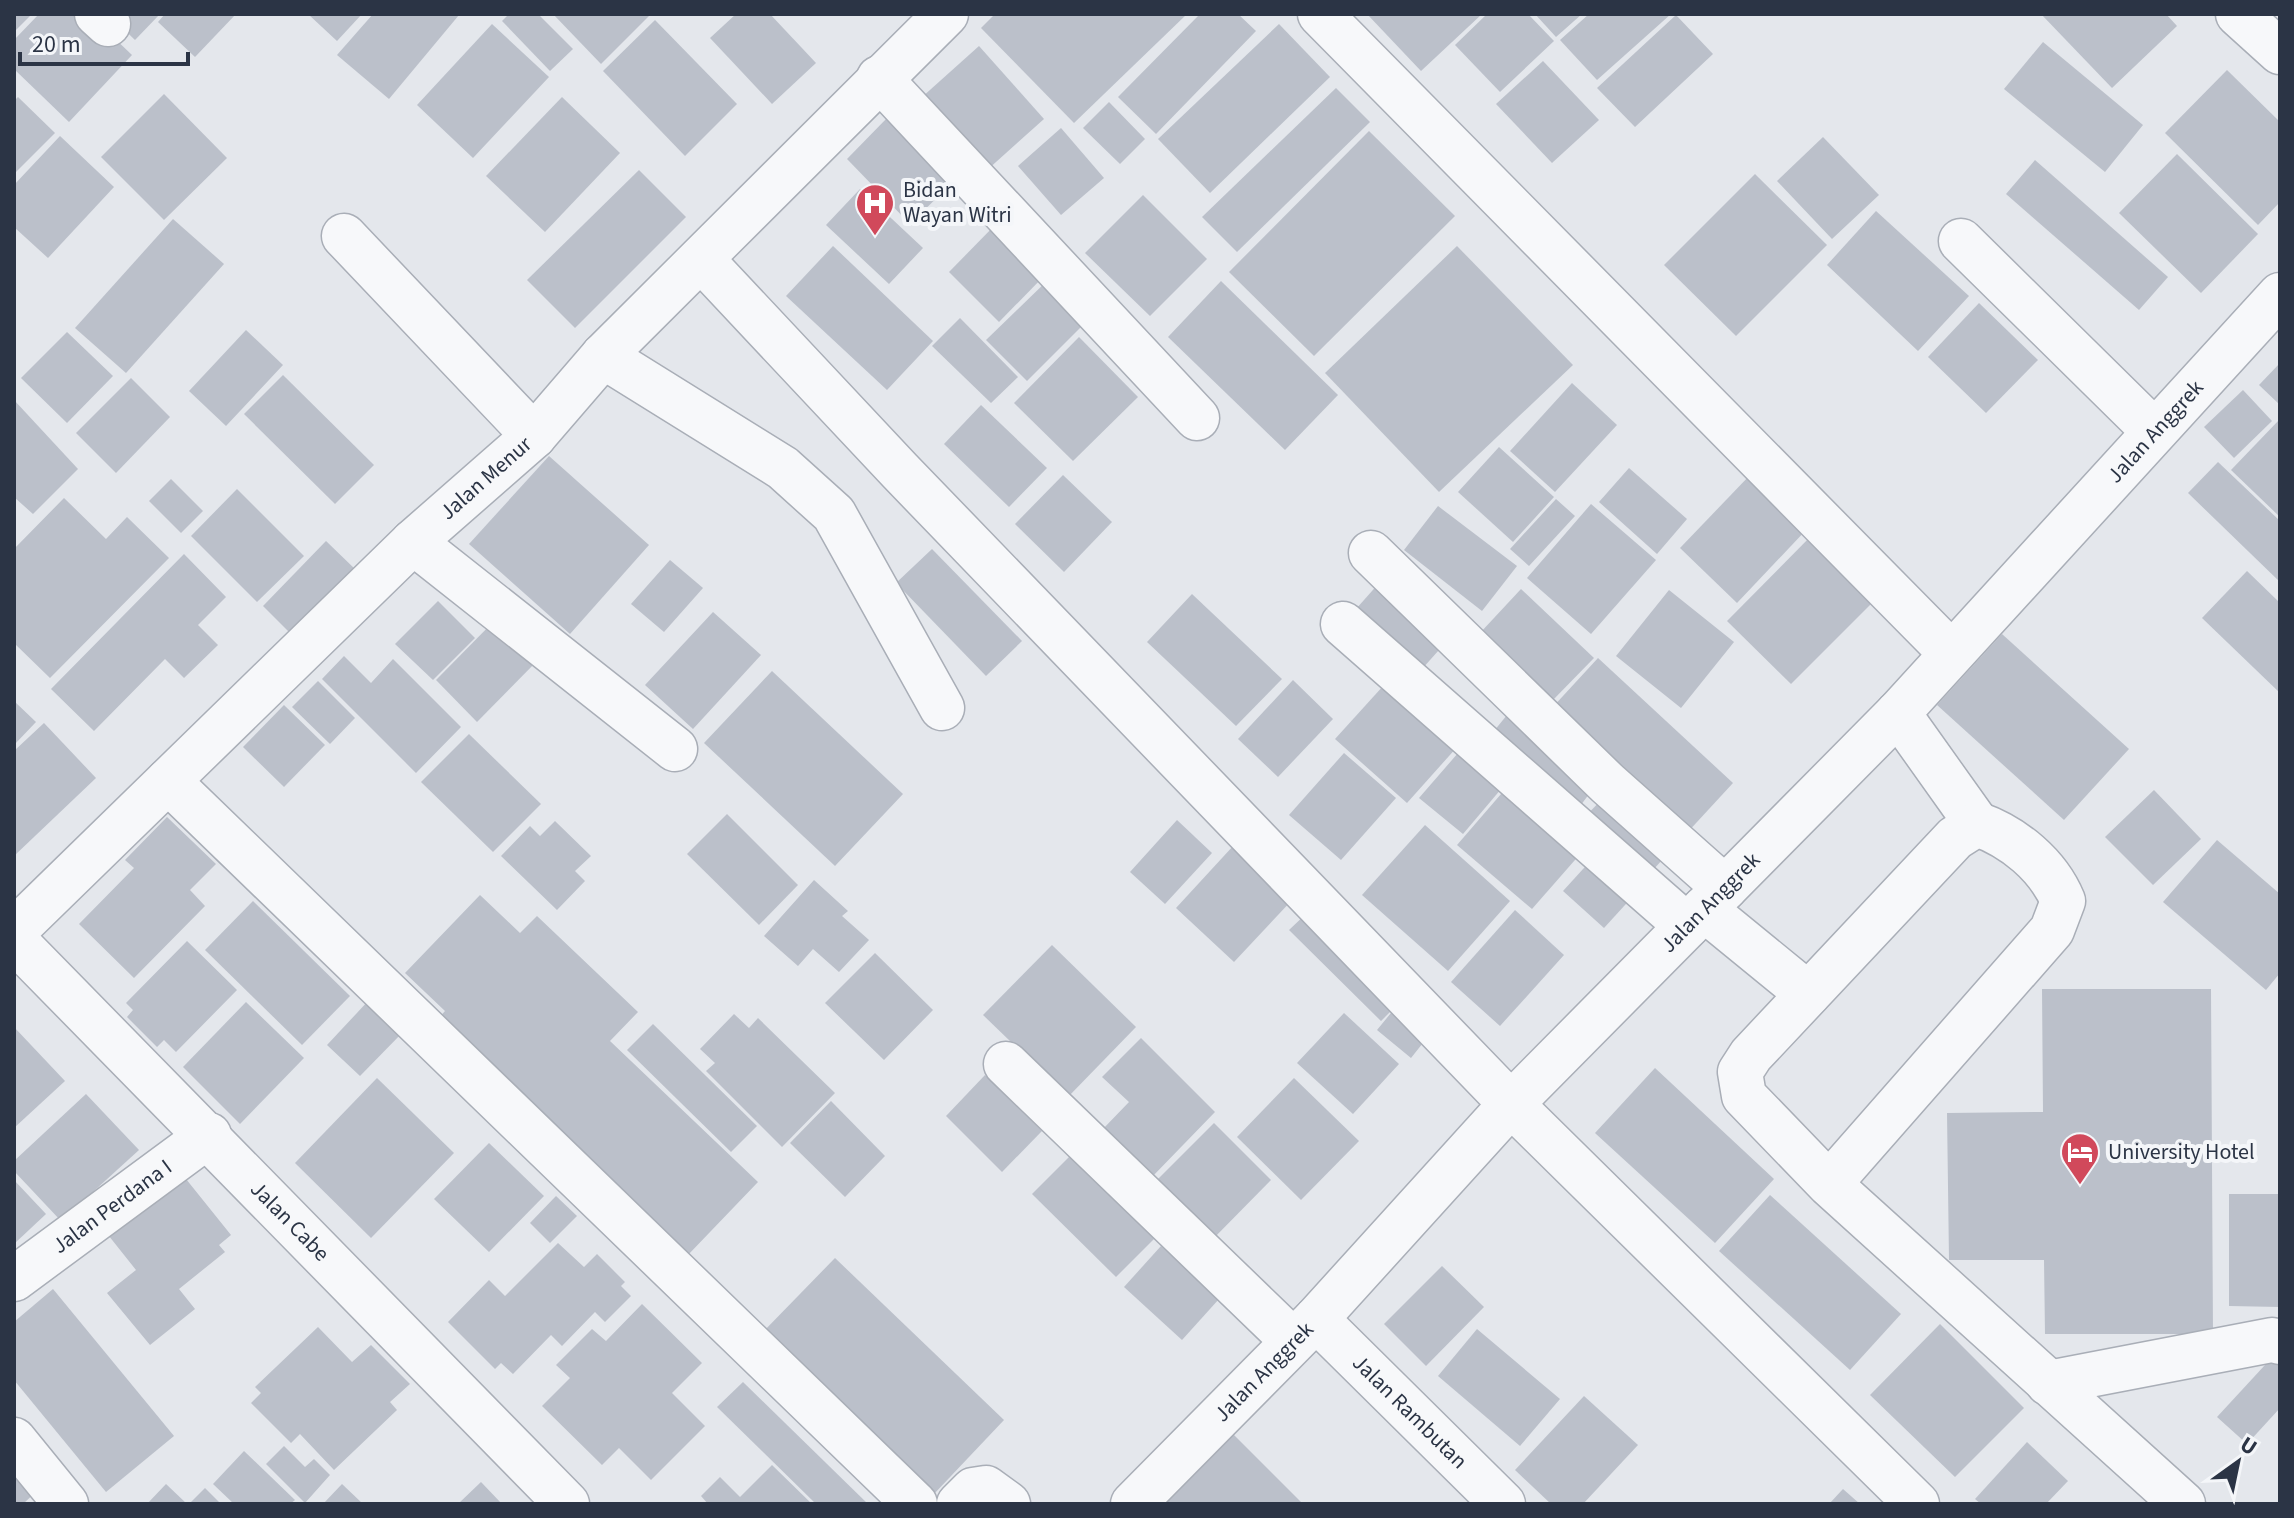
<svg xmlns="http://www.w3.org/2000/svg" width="2294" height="1518" font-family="'Source Sans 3',sans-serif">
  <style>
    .building { fill: #bbc0ca }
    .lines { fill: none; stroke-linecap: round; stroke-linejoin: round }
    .minor-casing { stroke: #a9aeb7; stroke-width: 47 }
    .minor { stroke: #f7f8fa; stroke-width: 44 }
    .labels { text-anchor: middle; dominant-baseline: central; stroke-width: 8; stroke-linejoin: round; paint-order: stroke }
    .poi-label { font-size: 22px; fill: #2b3445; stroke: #f4f6f9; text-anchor: start }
    .street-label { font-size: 22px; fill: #2b3445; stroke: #f4f6f9 }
  </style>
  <rect width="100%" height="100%" fill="#e4e7ec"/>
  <g class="building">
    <path d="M14,14H32L14,32Z"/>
    <path d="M39,14H89L132,55L69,122L14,69V40Z"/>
    <path d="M108,14H160L135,40Z"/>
    <path d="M165,14H236L195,57L158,22Z"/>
    <path d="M308,14H362L337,41Z"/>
    <path d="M373,14L459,15L389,99L337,55Z"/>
    <path d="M509,14H538L573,49L550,71L502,21Z"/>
    <path d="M553,14H648L649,16L601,64Z"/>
    <path d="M736,14H770L816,63L772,104L710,38Z"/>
    <path d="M995,14H1187L1074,123L981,28Z"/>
    <path d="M1200,14H1238L1256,31L1156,134L1118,97Z"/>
    <path d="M1367,14H1482L1421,71Z"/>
    <path d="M1487,14H1528L1554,41L1500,92L1455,45Z"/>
    <path d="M1535,14H1582L1556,37Z"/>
    <path d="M1589,14H1671L1597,80L1560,40Z"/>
    <path d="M2041,14H2166L2177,26L2112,88Z"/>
    <path d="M1676,15L1713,54L1635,127L1597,88Z"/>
    <path d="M655,20L737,104L685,156L603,71Z"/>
    <path d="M492,24L549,77L473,158L417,105Z"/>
    <path d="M1279,24L1330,77L1210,193L1158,139Z"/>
    <path d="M2043,42L2143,125L2105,172L2004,89Z"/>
    <path d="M979,46L1044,119L986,171L921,98Z"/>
    <path d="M1543,61L1599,120L1552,163L1496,104Z"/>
    <path d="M2227,70L2280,122V202L2258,225L2165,133Z"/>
    <path d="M1336,88L1370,122L1237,252L1202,217Z"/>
    <path d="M164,94L227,158L164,220L101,157Z"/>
    <path d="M18,97L55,133L14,174V101Z"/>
    <path d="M562,97L620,153L545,232L486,176Z"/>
    <path d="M1109,102L1145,139L1120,164L1083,128Z"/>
    <path d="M888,117L953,182L910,224L847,159Z"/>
    <path d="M1061,128L1104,178L1061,215L1018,166Z"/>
    <path d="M1369,131L1455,216L1314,356L1229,272Z"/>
    <path d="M60,136L114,187L48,258L14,227V185Z"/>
    <path d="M1823,137L1879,195L1832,239L1777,181Z"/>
    <path d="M2177,154L2258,234L2201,293L2119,213Z"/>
    <path d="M2035,160L2168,277L2139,310L2006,194Z"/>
    <path d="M639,170L686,217L575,328L527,280Z"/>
    <path d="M1755,174L1827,245L1736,336L1664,265Z"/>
    <path d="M860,189L923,248L889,284L826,225Z"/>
    <path d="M1143,195L1207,259L1150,316L1085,253Z"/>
    <path d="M1876,211L1969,296L1918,351L1827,265Z"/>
    <path d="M173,219L224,264L126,373L75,328Z"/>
    <path d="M996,224L1046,274L999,322L949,272Z"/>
    <path d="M833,246L933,341L887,390L786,296Z"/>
    <path d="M1457,246L1573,365L1439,492L1325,373Z"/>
    <path d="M1052,276L1092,316L1027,381L986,340Z"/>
    <path d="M1221,281L1338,395L1285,450L1168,337Z"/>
    <path d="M1979,303L2038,360L1986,413L1928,357Z"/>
    <path d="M960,318L1018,377L991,403L932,346Z"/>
    <path d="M246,330L283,365L226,426L189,391Z"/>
    <path d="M67,332L113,376L67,423L21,378Z"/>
    <path d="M1079,337L1138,397L1073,461L1014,403Z"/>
    <path d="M2280,363V405L2259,385Z"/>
    <path d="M283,375L374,465L335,504L244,414Z"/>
    <path d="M131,378L170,417L116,473L76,433Z"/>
    <path d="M1572,383L1617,425L1555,492L1510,451Z"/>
    <path d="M2243,390L2272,421L2234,458L2204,427Z"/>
    <path d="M14,400L78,469L33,514L14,497Z"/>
    <path d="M981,405L1047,468L1009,507L944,444Z"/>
    <path d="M2280,419V517L2231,470Z"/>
    <path d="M1499,447L1554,497L1513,542L1458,492Z"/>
    <path d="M549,456L649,545L570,634L469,544Z"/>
    <path d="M2218,462L2280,521V582L2188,493Z"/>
    <path d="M1629,468L1687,519L1657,554L1599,502Z"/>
    <path d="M1751,474L1807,529L1737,603L1680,548Z"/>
    <path d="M1063,475L1112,522L1064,572L1015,524Z"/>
    <path d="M171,479L203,511L181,533L149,501Z"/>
    <path d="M237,489L304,556L257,602L191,536Z"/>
    <path d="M64,498L106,539L127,517L169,558L50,678L14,643V549Z"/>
    <path d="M1556,499L1575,516L1529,566L1510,549Z"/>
    <path d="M1591,504L1656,560L1591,634L1527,578Z"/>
    <path d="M1438,506L1517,566L1482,611L1404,550Z"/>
    <path d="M1813,534L1877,598L1791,684L1727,621Z"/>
    <path d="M326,541L357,571L293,636L263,606Z"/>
    <path d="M932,549L1022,641L986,676L896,583Z"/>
    <path d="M184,554L226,597L198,625L218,645L184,678L165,659L94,731L51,689Z"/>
    <path d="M670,560L703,588L664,632L631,604Z"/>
    <path d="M2247,571L2280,603V693L2202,618Z"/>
    <path d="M1380,582L1447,641L1422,669L1356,609Z"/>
    <path d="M1521,589L1594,658L1552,701L1480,633Z"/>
    <path d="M1669,590L1734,642L1681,708L1616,656Z"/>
    <path d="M1192,594L1282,679L1236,726L1147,642Z"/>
    <path d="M438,601L475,638L433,680L395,644Z"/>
    <path d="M713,612L761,655L693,729L645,685Z"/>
    <path d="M498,617L540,658L477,722L436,680Z"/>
    <path d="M2002,634L2129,749L2064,820L1937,705Z"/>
    <path d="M344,656L371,683L393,659L461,727L416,773L322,679Z"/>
    <path d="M1598,658L1733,783L1685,835L1551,709Z"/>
    <path d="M772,671L903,794L835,866L704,743Z"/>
    <path d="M1394,674L1466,737L1407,803L1335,739Z"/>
    <path d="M1293,680L1333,719L1278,777L1238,739Z"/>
    <path d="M318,681L355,718L330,744L292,707Z"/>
    <path d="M14,701L36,722L14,745Z"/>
    <path d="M1516,704L1599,781L1571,818L1485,742Z"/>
    <path d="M284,705L325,745L284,787L243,747Z"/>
    <path d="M44,723L96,778L14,856V751Z"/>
    <path d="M469,734L541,804L493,852L421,782Z"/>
    <path d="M1465,745L1507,782L1463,834L1419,798Z"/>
    <path d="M1344,753L1396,798L1341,860L1289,815Z"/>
    <path d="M1514,779L1589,844L1532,909L1457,845Z"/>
    <path d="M2154,790L2201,839L2153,885L2105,837Z"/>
    <path d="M1610,791L1673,848L1642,882L1578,824Z"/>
    <path d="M727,814L798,885L759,925L687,854Z"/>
    <path d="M167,817L216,864L190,890L205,906L134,978L79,924L134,868L125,860Z"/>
    <path d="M1177,820L1212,853L1165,904L1130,872Z"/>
    <path d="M555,821L591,856L575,871L585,881L557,910L501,856L530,826L540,836Z"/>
    <path d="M1425,825L1510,901L1448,971L1362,895Z"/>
    <path d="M2217,840L2280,894V973L2266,990L2163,902Z"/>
    <path d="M1234,845L1293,899L1234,962L1176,908Z"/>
    <path d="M1594,857L1635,894L1604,928L1563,891Z"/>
    <path d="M814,880L848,911L842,916L869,940L839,972L813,949L798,966L764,936Z"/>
    <path d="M480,895L520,933L537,916L638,1012L610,1041L758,1182L687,1256L427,1031L445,1011L405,973Z"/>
    <path d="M253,901L350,996L302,1045L205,950Z"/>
    <path d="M1515,910L1564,955L1500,1026L1451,982Z"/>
    <path d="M1308,912L1434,1029L1411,1058L1377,1030L1400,1002L1381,1021L1289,930Z"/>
    <path d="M187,941L237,990L176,1052L164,1040L157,1047L127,1017L133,1010L126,1003Z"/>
    <path d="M1052,945L1136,1027L1068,1097L983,1015Z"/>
    <path d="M875,953L933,1010L884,1060L825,1003Z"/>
    <path d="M2042,989H2211L2213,1334H2045L2044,1260H1949L1947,1113L2043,1112Z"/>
    <path d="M370,999L404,1031L360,1076L327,1045Z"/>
    <path d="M246,1002L304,1058L240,1124L183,1067Z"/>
    <path d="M1344,1013L1399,1064L1353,1114L1297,1063Z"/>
    <path d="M734,1014L749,1028L758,1018L835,1093L782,1147L706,1071L715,1063L700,1049Z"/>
    <path d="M653,1024L757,1126L731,1152L627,1050Z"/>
    <path d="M14,1027L65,1081L14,1128Z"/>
    <path d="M1141,1038L1215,1112L1151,1178L1102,1130L1129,1102L1102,1077Z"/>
    <path d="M1655,1068L1774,1179L1715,1243L1595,1133Z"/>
    <path d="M985,1075L1042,1131L1002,1172L946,1116Z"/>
    <path d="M377,1078L454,1153L371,1238L295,1163Z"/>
    <path d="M1294,1078L1359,1141L1301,1200L1237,1137Z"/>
    <path d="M86,1094L139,1150L61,1221L14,1171V1161Z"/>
    <path d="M831,1101L885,1156L845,1197L790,1143Z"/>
    <path d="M1214,1123L1271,1180L1208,1244L1150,1187Z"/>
    <path d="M489,1143L544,1196L489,1252L434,1199Z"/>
    <path d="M1073,1153L1157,1236L1116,1277L1032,1194Z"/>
    <path d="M165,1177L174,1189L186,1179L231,1235L219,1245L225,1252L179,1289L195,1309L150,1345L107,1293L136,1270L101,1226Z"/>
    <path d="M14,1180L46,1214L14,1244Z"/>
    <path d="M2229,1194H2280V1307L2229,1306Z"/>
    <path d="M1770,1195L1901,1314L1850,1370L1719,1251Z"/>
    <path d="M556,1196L577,1216L550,1243L530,1223Z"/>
    <path d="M558,1243L584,1267L597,1254L625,1282L621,1286L631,1296L605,1322L595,1312L562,1346L551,1335L513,1374L501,1363L495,1369L448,1322L489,1280L505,1296Z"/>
    <path d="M1161,1246L1219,1299L1182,1340L1124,1287Z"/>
    <path d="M835,1258L1004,1420L933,1495L762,1333Z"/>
    <path d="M1442,1266L1484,1307L1426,1366L1384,1324Z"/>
    <path d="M53,1289L174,1436L106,1492L14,1380V1322Z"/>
    <path d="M642,1304L702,1363L672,1393L705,1426L651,1480L619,1448L602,1465L542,1406L570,1378L556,1365L592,1329L606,1341Z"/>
    <path d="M1940,1324L2024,1408L1955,1477L1870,1395Z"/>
    <path d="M318,1327L352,1362L371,1345L410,1384L390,1402L397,1410L334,1470L300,1434L291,1443L251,1403L261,1393L255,1387Z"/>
    <path d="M1477,1329L1560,1399L1520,1446L1438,1376Z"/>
    <path d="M2277,1352L2280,1355V1408L2247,1444L2217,1417Z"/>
    <path d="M743,1382L868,1504H816L717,1407Z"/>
    <path d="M1584,1396L1638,1445L1583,1504H1551L1515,1470Z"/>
    <path d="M1229,1430L1303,1504H1156Z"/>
    <path d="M2027,1442L2068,1481L2046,1504H1981L1975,1499Z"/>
    <path d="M284,1446L305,1467L314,1459L330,1475L305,1503L266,1464Z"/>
    <path d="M244,1451L295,1500L290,1504H234L213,1484Z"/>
    <path d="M14,1459L40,1488L23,1504H14Z"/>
    <path d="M772,1465L812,1504H708L701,1496L720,1477L740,1497Z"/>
    <path d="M481,1482L502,1504H458Z"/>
    <path d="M166,1484L187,1504H147Z"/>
    <path d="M342,1484L363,1504H323Z"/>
    <path d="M205,1488L221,1504H189Z"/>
    <path d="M1843,1489L1860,1504H1829Z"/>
  </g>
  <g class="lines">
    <defs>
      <g id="minor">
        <path d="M97,14L108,24"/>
        <path d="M1320,14L1950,652"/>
        <path d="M2238,14L2280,52"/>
        <path d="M879,78L1197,418"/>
        <path d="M344,236L534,436"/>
        <path d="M1961,241L2154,431"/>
        <path d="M701,259L900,471L1511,1104L1917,1504"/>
        <path d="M603,356L783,468L834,514L942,708"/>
        <path d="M413,542L675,749"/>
        <path d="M1371,553L1607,783L1725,888"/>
        <path d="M1343,624L1687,926"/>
        <path d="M1898,713L1977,824"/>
        <path d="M168,781L915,1504"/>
        <path d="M1704,909L1808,994"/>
        <path id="s1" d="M14,931L413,542L534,436L603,356L946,14"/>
        <path id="s2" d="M14,940L567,1504"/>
        <path d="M1006,1064L1293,1341"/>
        <path d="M1829,1184L2052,930L2063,901C2048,865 2014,837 1977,824L1955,838L1751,1055L1740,1072L1744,1096L1829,1184L2183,1504"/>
        <path id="s3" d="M14,1279L209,1135"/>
        <path id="s4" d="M1316,1319L1503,1504"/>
        <path d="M2048,1383L2272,1340L2280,1342"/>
        <path d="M14,1440L66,1504"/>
        <path d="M959,1504L973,1490L986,1488L1008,1504"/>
        <path id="s5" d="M1133,1504L1316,1319L1511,1104L1898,713L2280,295"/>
      </g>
    </defs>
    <use href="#minor" class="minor-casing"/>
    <use href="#minor" class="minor"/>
  </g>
  <defs>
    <symbol id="hospital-pin" viewBox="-11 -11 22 30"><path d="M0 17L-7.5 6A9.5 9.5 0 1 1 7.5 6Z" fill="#d1495b" stroke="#f4f6f9"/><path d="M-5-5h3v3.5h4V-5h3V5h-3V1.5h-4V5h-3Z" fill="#fff"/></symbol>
    <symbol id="hotel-pin" viewBox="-11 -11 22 30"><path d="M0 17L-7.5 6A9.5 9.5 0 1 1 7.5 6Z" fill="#d1495b" stroke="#f4f6f9"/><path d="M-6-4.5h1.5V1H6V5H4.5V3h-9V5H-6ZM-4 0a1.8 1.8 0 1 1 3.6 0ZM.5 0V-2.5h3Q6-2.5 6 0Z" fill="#fff"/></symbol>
  </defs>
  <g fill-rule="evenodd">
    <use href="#hospital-pin" x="853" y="181" width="44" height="60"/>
    <use href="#hotel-pin" x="2058" y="1130" width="44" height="60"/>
  </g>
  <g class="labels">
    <g class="poi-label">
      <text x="903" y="190">Bidan<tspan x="903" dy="25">Wayan Witri</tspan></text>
      <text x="2108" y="1152">University Hotel</text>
    </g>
    <g class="street-label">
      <text stroke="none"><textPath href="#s5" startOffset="1482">Jalan Anggrek</textPath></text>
      <text stroke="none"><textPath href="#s1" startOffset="654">Jalan Menur</textPath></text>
      <text stroke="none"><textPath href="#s5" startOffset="834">Jalan Anggrek</textPath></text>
      <text stroke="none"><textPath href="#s3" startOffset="122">Jalan Perdana I</textPath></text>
      <text stroke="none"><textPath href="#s2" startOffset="394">Jalan Cabe</textPath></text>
      <text stroke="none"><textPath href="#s5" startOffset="186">Jalan Anggrek</textPath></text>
      <text stroke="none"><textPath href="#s4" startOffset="132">Jalan Rambutan</textPath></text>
    </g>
  </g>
  <rect width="2294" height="1518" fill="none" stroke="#2b3445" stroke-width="32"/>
  <g transform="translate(2238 1462) rotate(33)" stroke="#f4f6f9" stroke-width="6" paint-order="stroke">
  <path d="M0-6L14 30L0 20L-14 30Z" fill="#2b3445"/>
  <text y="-12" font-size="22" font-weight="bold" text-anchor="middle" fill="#2b3445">U</text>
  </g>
  <path d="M20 52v12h168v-12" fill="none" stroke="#2b3445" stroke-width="4"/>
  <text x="32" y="52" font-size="24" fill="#2b3445" stroke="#f4f6f9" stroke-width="6" paint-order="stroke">20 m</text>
</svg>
